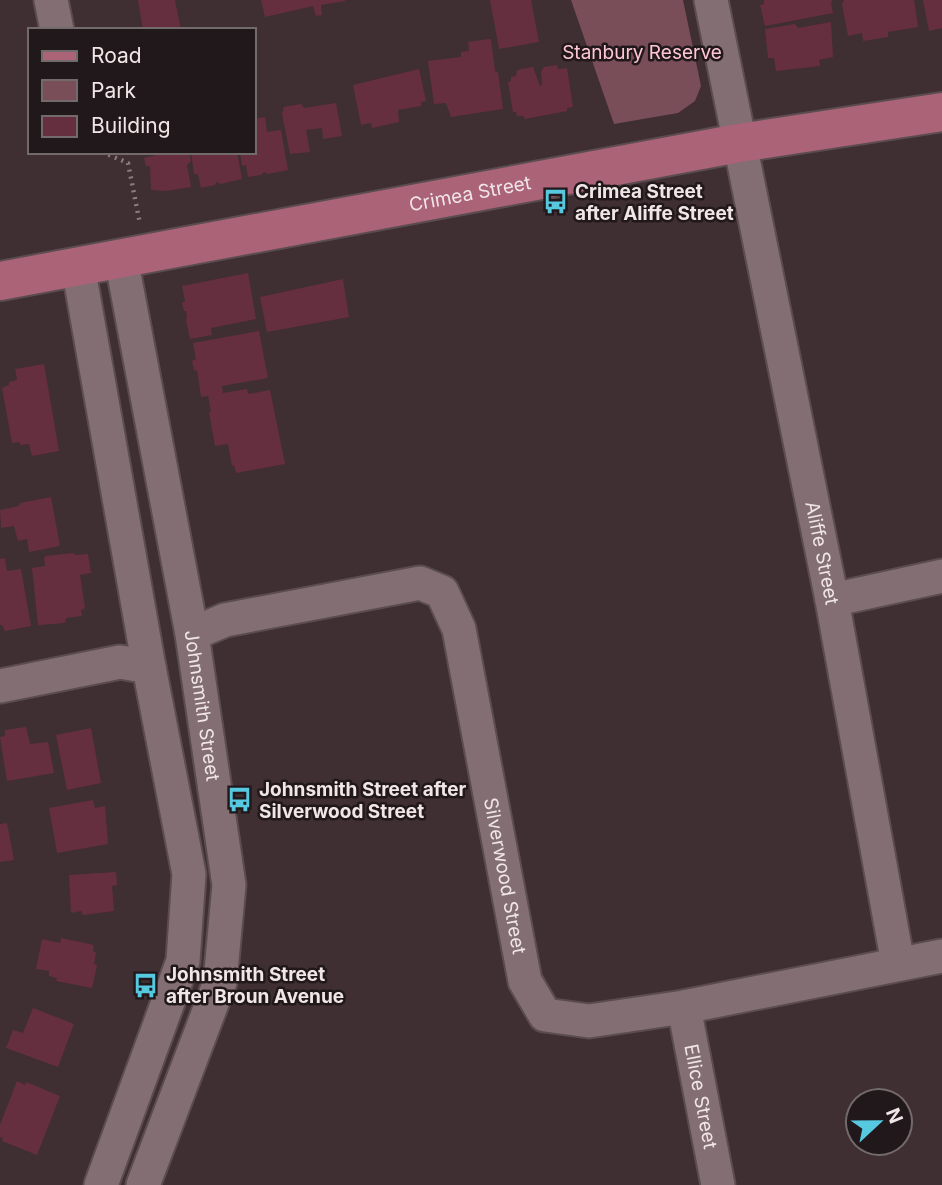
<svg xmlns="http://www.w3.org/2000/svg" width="942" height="1185" font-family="Inter,sans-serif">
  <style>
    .green { fill: #794e59 }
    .building { fill: #662f3f }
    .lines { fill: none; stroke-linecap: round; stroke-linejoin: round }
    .minor-casing { stroke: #5a4c4f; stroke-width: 37 }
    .major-casing { stroke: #5a4c4f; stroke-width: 42 }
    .path { stroke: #8b7c7f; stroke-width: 4.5; stroke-dasharray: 2 5; stroke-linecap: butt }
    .minor { stroke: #836f73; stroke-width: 33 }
    .major { stroke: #ab6378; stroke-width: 38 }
    .labels { text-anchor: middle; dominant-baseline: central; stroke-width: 5; stroke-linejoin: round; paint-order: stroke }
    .park-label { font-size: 19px; fill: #ffc6d4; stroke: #20181a }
    .poi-label { font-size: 19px; font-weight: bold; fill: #f0e5e7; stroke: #20181a; text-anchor: start }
    .street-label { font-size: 19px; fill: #f0e5e7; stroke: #20181a }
  </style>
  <rect width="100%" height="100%" fill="#3f2e32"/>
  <path class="green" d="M571,0H683L701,86L695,101L678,113L614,124Z"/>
  <g class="building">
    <path d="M138,0H175L181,30H143Z"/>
    <path d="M261,0H345V1L321,5L322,15L316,16L313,6L265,17Z"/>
    <path d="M490,0H531L539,42L499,49Z"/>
    <path d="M764,0H832L831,3L833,13L765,26L760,5L764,4Z"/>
    <path d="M844,0H914L918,27L888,32V37L863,41L862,33L848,36L842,4Z"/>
    <path d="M923,0H942V28L929,31Z"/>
    <path d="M831,22L833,57L819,60L820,66L776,71L774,58H768L765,29L795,24L798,28Z"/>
    <path d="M489,39H491L495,71L498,72L503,109L451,117L446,103L434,104L428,61L461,57V52L469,51L468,42Z"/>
    <path d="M557,65L558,69L567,68L573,107L567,108V111L525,119L523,116H517L516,112H513L508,82L511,81V77L516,76L517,70L533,67L540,86L542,85L541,72L544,67Z"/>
    <path d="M419,69L426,101L421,102V106L398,110L399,122L372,128L371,123L361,125L353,85Z"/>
    <path d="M336,103L342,136L323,139L322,128L306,130L310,152L290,154L282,114L284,107L301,104L304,108Z"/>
    <path d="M265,117L267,132L281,130L288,170L268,174L264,172L261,175L248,177L246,165L242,166L240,152H254V119Z"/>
    <path d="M156,152H189L191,161L187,165L191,187L166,191L151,190L150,166H146L144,158L156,155Z"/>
    <path d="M191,152H237L242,179L221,184L216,182L215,185L201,188L198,174H194Z"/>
    <path d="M248,273L256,319L211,328L212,335L190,339L186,320L187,315L186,311H184L182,303L185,301L182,286Z"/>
    <path d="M343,279L349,317L267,332L260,297Z"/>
    <path d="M259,331L268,378L222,386L223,393L247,389L248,394L270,390L285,464L236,473L234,465L232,466L228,444L215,446L209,412H211L208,396L201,397L198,376L197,370L194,371L192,361L196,359L193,343Z"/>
    <path d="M44,364L59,451L32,456L29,444L21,445L19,442L12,443L2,388L9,385V382L17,380L15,369Z"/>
    <path d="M51,497L60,546L29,552L27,539L18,541L14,526L1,528L0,510L19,506L20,503Z"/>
    <path d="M73,553L75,555L88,554L91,573L80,575L85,608L81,610L82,616L66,618L65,623L38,625L32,568L45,566L44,558L46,556Z"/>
    <path d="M5,558L7,571L21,569L31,626L5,631L2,625H0V559Z"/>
    <path d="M26,727L30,744L48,742L54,773L7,781L0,737L5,736V730Z"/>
    <path d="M91,728L101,783L67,790L56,735Z"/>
    <path d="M93,800L95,808L105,806L108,844L57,853L49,808Z"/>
    <path d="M7,823L14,860L0,862V824Z"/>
    <path d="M116,872L117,885L112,886L114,911L83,915L81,911L71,913L69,875Z"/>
    <path d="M61,938L94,945L93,951L96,953L94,964L97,965L92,988L56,981L57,978L49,976V971L36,969L42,939L60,943Z"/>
    <path d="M33,1008L74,1024L58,1067L6,1048L13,1030L23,1033Z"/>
    <path d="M17,1081L25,1085L26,1082L60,1096L37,1155L2,1141L3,1138L0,1137V1125Z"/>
  </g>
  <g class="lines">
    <defs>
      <g id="minor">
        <path d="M51,0L57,30"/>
        <path id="s1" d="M711,0L832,600L898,964"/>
        <path id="s2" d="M121,258L192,634L229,885L220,982L143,1185"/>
        <path d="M78,266L149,667L189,874L183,961L101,1185"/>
        <path d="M832,600L942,576"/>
        <path id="s3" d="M192,634L225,620L420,583L442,592L459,629L525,981L545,1015L589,1021L684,1007L942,956"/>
        <path d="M0,686L120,662L149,667"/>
        <path id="s4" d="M684,1007L718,1185"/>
      </g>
      <g id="major">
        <path id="s5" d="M0,281L739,143L942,112"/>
      </g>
    </defs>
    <use href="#minor" class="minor-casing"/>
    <use href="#major" class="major-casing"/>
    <path class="path" d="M102,152L128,163L140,224"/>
    <use href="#minor" class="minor"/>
    <use href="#major" class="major"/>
  </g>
  <defs>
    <symbol id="bus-bare" viewBox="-9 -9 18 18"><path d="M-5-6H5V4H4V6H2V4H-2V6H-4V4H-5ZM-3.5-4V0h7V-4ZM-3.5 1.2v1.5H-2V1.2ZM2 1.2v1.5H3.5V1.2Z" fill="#56c9e0" stroke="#20181a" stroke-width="2.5" paint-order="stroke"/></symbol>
  </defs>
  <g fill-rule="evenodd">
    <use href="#bus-bare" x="538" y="184" width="35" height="35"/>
    <use href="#bus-bare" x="222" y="782" width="35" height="35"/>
    <use href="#bus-bare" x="128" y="968" width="35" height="35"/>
  </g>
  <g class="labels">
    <g class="park-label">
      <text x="642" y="52">Stanbury Reserve</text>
    </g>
    <g class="poi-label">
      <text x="575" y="191">Crimea Street<tspan x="575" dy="22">after Aliffe Street</tspan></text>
      <text x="259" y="789">Johnsmith Street after<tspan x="259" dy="22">Silverwood Street</tspan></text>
      <text x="166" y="974">Johnsmith Street<tspan x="166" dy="22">after Broun Avenue</tspan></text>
    </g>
    <g class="street-label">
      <text stroke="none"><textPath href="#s5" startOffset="478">Crimea Street</textPath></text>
      <text stroke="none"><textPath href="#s1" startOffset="564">Aliffe Street</textPath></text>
      <text stroke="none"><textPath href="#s2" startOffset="455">Johnsmith Street</textPath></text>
      <text stroke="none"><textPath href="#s3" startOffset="550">Silverwood Street</textPath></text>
      <text stroke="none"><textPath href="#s4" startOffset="91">Ellice Street</textPath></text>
    </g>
  </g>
  <rect x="28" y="28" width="228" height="126" fill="#20181a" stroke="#736a6c" stroke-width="2"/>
  <rect x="42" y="51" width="35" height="10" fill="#ab6378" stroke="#736a6c" stroke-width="2"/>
  <text x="91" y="63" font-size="21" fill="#f0e5e7">Road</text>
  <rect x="42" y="80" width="35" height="21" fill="#794e59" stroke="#736a6c" stroke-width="2"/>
  <text x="91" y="98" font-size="21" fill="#f0e5e7">Park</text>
  <rect x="42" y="116" width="35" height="21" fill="#662f3f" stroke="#736a6c" stroke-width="2"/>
  <text x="91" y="133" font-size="21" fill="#f0e5e7">Building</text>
  <g transform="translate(879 1122) rotate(68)"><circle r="33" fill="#20181a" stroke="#736a6c" stroke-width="2"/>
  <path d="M0-5L12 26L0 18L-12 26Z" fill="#56c9e0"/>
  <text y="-10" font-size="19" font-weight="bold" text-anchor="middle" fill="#f0e5e7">N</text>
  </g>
</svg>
